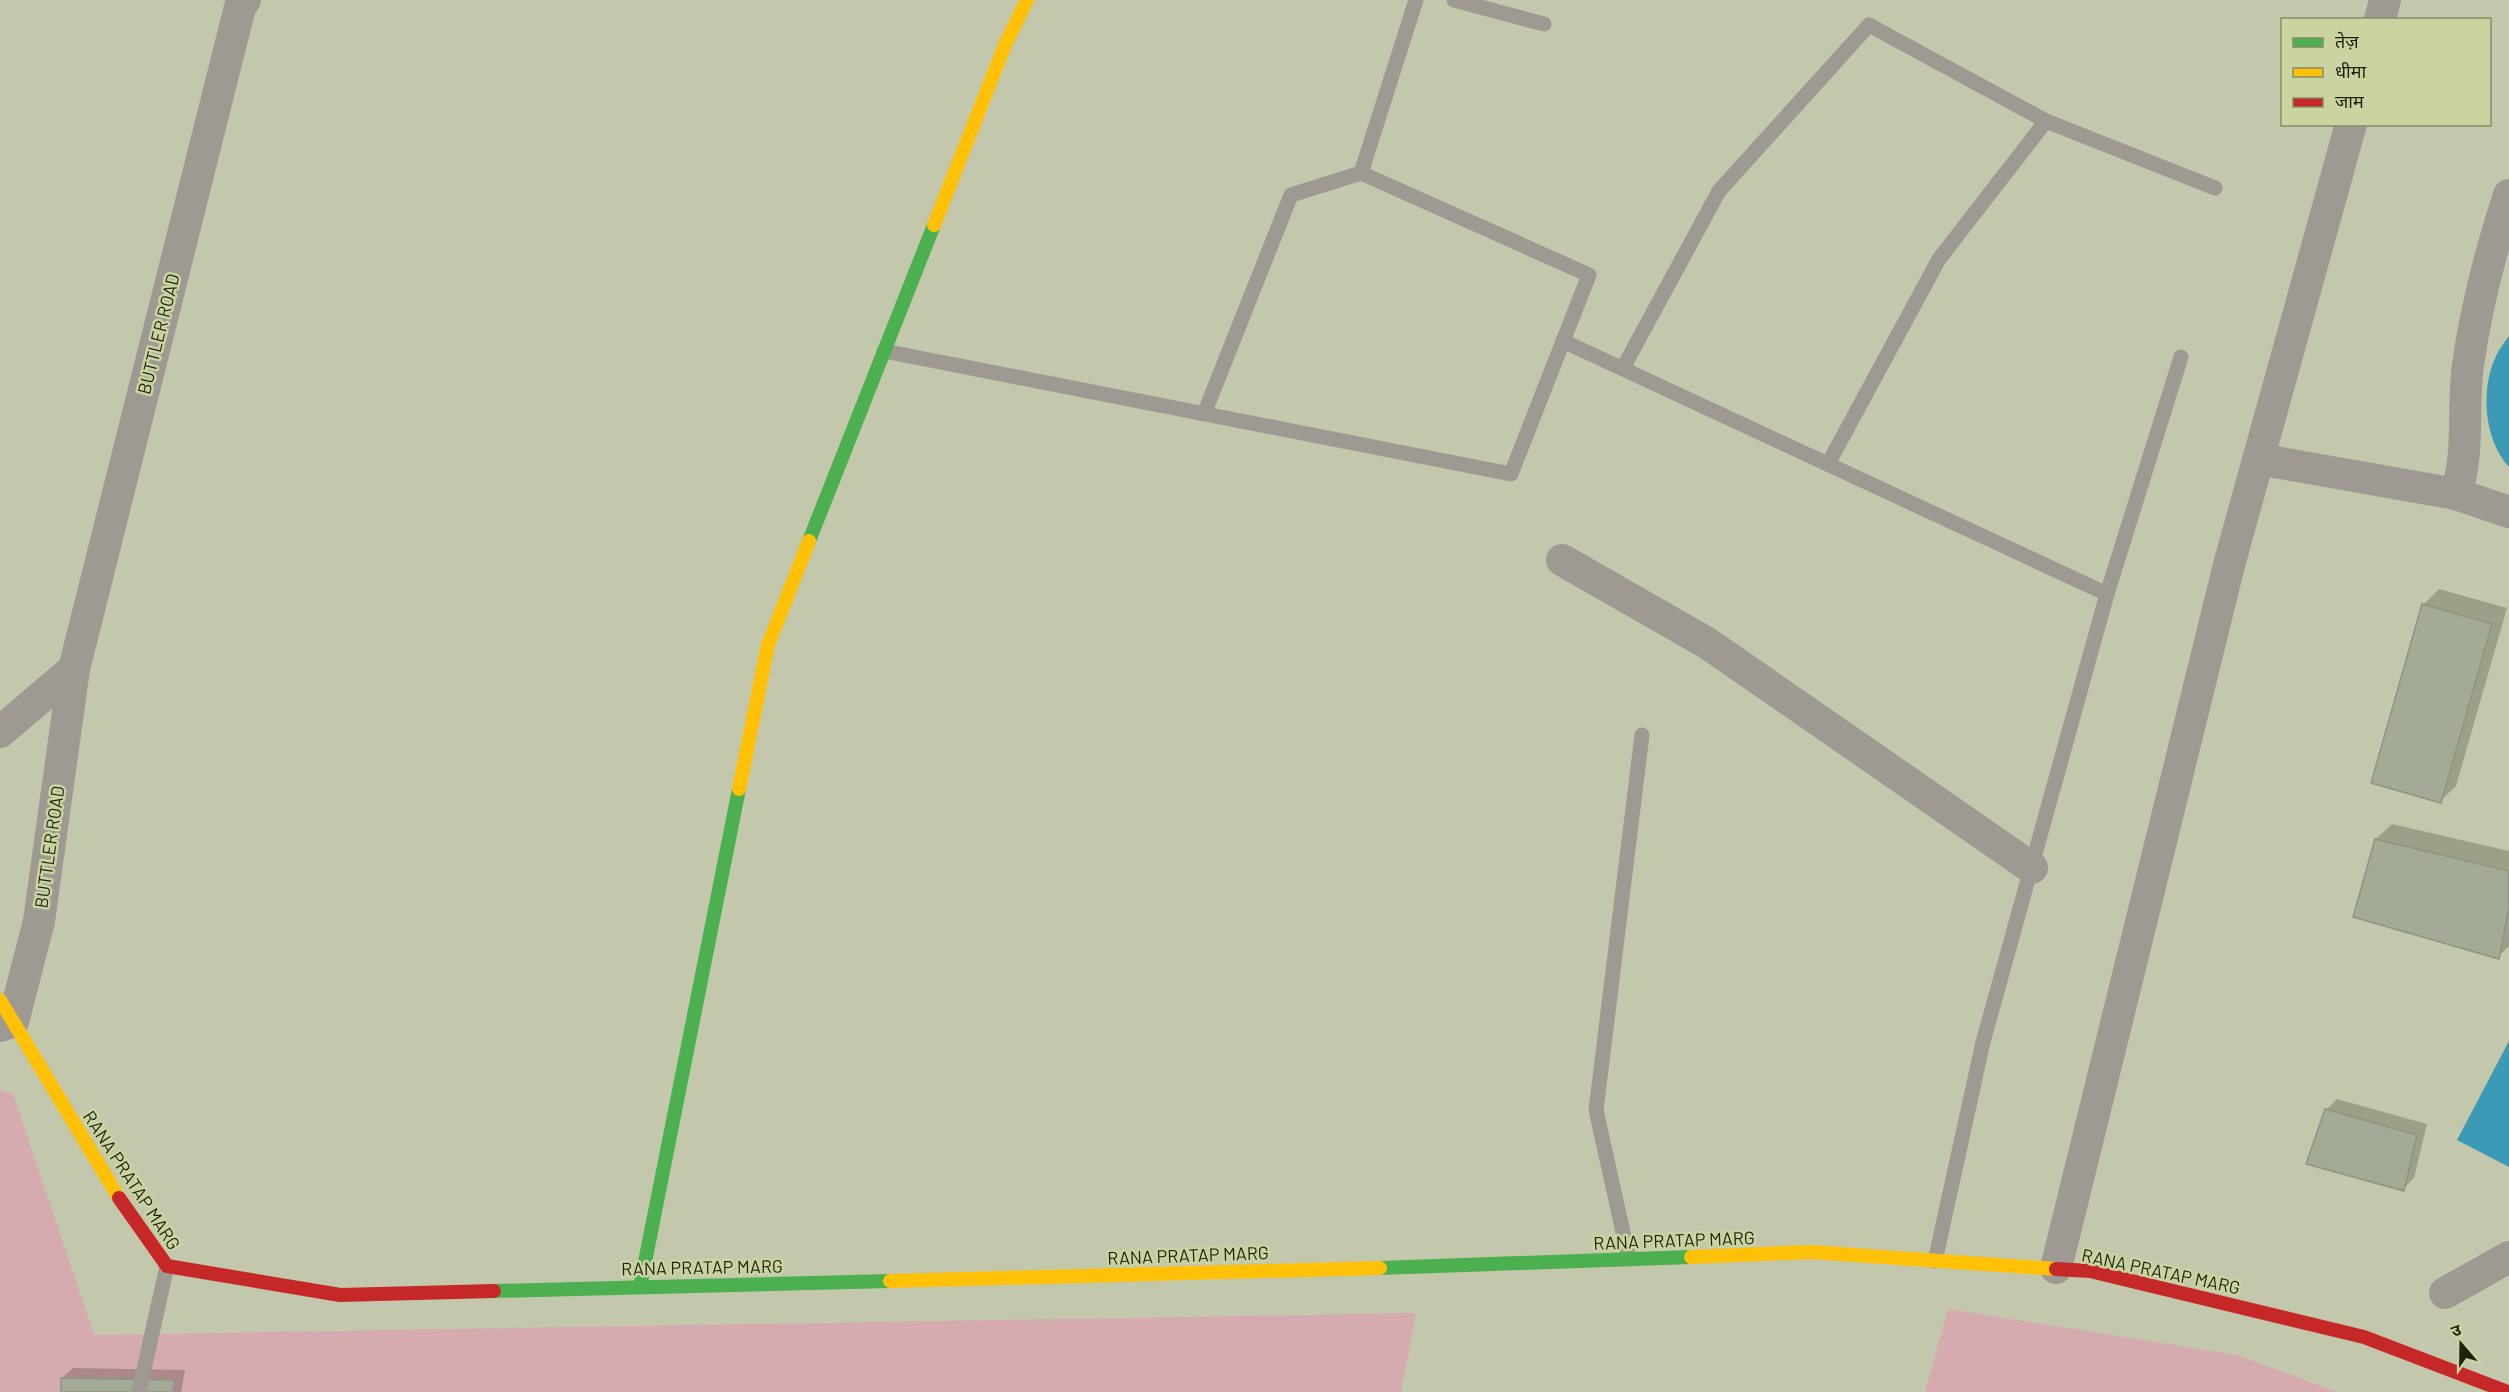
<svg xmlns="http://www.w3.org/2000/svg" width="2509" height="1392" font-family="Barlow,'Noto Sans Devanagari',sans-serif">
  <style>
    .green { fill: #d5abaf }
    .water { fill: #3d9ab7 }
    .shadow { fill: #0003 }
    .building { fill: #a3ab96; stroke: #8e9581; stroke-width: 1.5 }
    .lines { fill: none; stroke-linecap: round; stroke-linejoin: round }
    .lane { stroke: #9e9992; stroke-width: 15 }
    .street { stroke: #9e9992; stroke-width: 32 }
    .fast { stroke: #4caf50; stroke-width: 14 }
    .slow { stroke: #ffc107; stroke-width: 14 }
    .jam { stroke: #c62828; stroke-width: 14 }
    .labels { text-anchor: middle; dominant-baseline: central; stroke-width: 5; stroke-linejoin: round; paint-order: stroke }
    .street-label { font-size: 18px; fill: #1f210e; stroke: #cbd4a0 }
  </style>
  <rect width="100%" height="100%" fill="#c3c8ac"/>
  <g class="green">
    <path d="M0,1090L13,1094L94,1335L1416,1313L1401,1392H0Z"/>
    <path d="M1948,1309L2237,1355L2337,1392H1925Z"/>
  </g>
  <g class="water">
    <path d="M2509,336V467C2484,440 2480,389 2496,356C2499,349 2505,342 2509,336Z"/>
    <path d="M2509,1041V1167L2457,1140Z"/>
  </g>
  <g class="shadow">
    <path d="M2439,589L2507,608L2456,786L2440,801L2423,605Z"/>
    <path d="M2392,824L2509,851V946L2498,957L2376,839Z"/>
    <path d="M2337,1099L2427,1124L2414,1178L2403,1189L2326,1110Z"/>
    <path d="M73,1368L185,1370L181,1392H62V1378Z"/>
  </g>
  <g class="building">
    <path d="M2422,604L2492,624L2441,803L2371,783Z"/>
    <path d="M2375,839L2509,871V907L2499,959L2353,917Z"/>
    <path d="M2325,1109L2417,1135L2404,1191L2306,1164Z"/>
    <path d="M61,1378L175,1380L173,1392H61Z"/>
  </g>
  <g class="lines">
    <g class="lane">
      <path d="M1454,0L1544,24"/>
      <path d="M1361,173L1416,0"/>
      <path d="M1563,341L2107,594"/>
      <path d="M884,351L1511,474L1589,275L1361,173L1291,195L1204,414"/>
      <path d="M1623,368L1719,191L1869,25L2046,121L2215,188"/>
      <path d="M1828,464L1939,259L2046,121"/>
      <path d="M1629,1259L1596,1110L1642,735"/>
      <path d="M1935,1261L1983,1042L2107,594L2181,357"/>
      <path d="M139,1392L167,1266"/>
    </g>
    <g class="street">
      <path d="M2380,20L2385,0"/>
      <path d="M2258,459L2456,494C2470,452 2462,408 2468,365C2476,308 2491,250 2509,195"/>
      <path d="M2456,494L2509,512"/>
      <path d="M1562,560L1707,643L2032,868"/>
      <path d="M0,732L74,669"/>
      <path d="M0,1026L13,1022L39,921L74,669L240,7L245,0"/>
      <path d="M2056,1268L2229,565L2351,124"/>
      <path d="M2445,1293L2509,1257"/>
    </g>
    <g class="fast">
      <path d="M809,541L934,225"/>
      <path d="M1380,1268L1691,1257"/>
      <path d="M640,1287L739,789"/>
      <path d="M494,1291L890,1281"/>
    </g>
    <g class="slow">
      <path d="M934,225L1005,45L1027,0"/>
      <path d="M739,789L768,645L809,541"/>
      <path d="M0,1000L119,1198"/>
      <path d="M1691,1257L1811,1252L2056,1269"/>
      <path d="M890,1281L1380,1268"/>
    </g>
    <g class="jam">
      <path d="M119,1198L167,1266L340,1295L494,1291"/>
      <path d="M2056,1269L2090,1271L2364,1337L2508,1392"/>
    </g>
  </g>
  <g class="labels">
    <g class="street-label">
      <text transform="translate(158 334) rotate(-76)">BUTTLER ROAD</text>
      <text transform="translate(49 847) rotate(-82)">BUTTLER ROAD</text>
      <text transform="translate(132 1180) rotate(57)">RANA PRATAP MARG</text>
      <text transform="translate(1674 1240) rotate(-2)">RANA PRATAP MARG</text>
      <text transform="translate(1188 1255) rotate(-2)">RANA PRATAP MARG</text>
      <text transform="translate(702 1267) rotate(-1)">RANA PRATAP MARG</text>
      <text transform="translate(2161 1271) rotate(12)">RANA PRATAP MARG</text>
    </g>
  </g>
  <rect x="2281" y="18" width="210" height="108" fill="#cbd4a0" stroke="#868c66" stroke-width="1.5"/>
  <rect x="2293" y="38" width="30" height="9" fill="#4caf50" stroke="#868c66" stroke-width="1.5"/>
  <text x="2335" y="48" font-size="18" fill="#1f210e">तेज़</text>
  <rect x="2293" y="68" width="30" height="9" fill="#ffc107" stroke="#868c66" stroke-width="1.5"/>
  <text x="2335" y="78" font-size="18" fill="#1f210e">धीमा</text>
  <rect x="2293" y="98" width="30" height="9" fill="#c62828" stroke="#868c66" stroke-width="1.5"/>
  <text x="2335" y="108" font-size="18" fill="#1f210e">जाम</text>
  <g transform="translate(2461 1344) rotate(340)" stroke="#cbd4a0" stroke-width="4.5" paint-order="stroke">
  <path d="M0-4.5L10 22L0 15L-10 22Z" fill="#1f210e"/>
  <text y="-9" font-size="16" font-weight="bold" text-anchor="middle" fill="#1f210e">उ</text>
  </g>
</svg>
